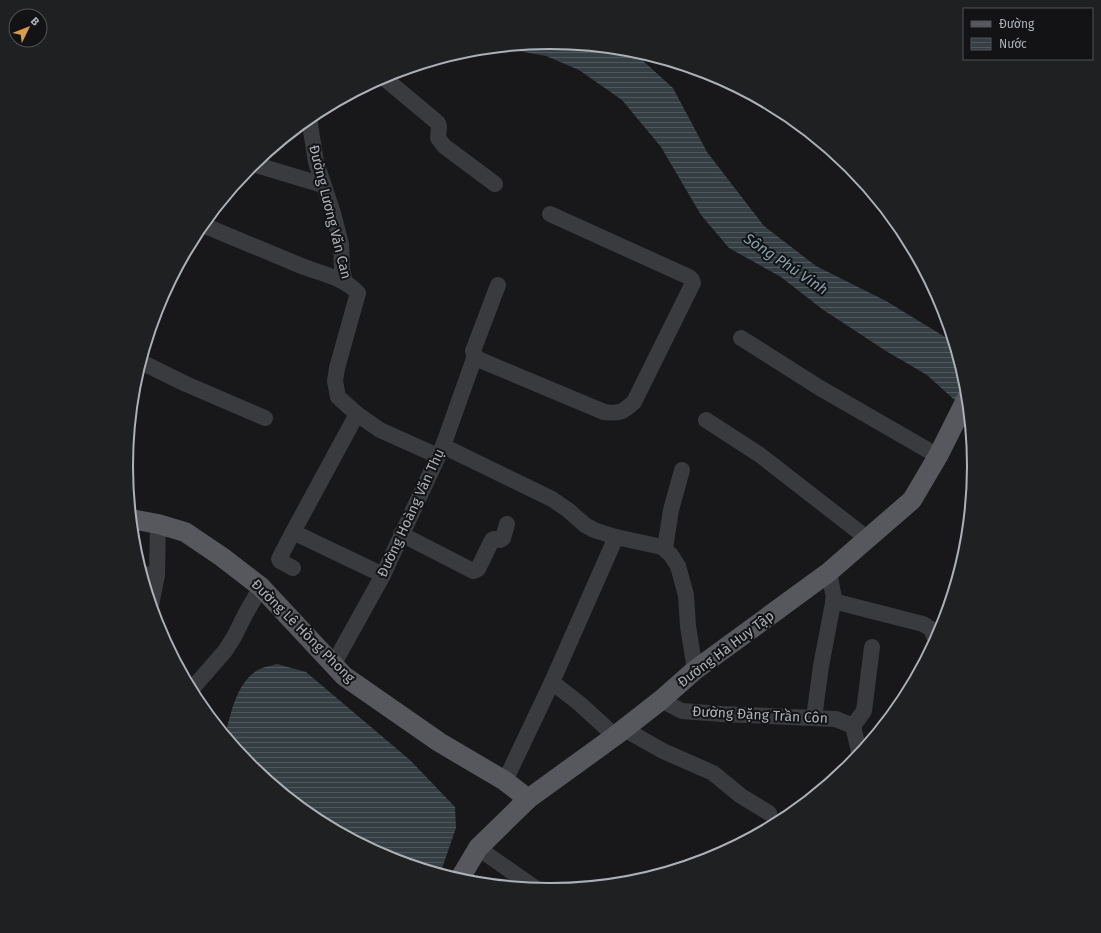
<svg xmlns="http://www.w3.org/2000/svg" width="1101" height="933" font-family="'Fira Sans',sans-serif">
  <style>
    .water { fill: url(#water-rules) }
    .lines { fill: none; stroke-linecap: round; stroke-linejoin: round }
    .minor { stroke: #393b3e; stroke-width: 16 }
    .major { stroke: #56585d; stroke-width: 20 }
    .labels { text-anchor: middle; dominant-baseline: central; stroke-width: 4; stroke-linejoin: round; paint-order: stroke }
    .street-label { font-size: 14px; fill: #acb1b8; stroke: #131315 }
    .water-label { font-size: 15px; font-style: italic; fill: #87a1ae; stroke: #131315 }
    .rim { fill: none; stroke: #acb1b8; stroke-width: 2 }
  </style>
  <defs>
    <pattern id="water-rules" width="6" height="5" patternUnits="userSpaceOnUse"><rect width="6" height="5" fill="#343e43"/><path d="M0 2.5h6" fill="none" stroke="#4f585c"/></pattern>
  </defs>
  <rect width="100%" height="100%" fill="#18181a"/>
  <g class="water">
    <path d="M551,42L631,50L673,88L707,152L764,226L816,266L886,301L955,343L967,384L970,414L927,375L886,351L822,309L781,277L729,248L701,215L661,147L622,100L579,70L546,56L508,49L473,52L445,61H433L468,50Z"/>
    <path d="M277,664L306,672L410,760L455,807L456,828L440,874L388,859L314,819L250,767L225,735C231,713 236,685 256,671C262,667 271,666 277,664Z"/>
  </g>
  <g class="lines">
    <g class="minor">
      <path d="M383,77L438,123L439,127L438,138L444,146L495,184"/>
      <path d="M309,118L316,162L333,213L341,244L342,269L345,282"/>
      <path d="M253,164L323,185"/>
      <path d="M203,225C236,239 270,253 304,267C323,274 344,278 358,293L337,368L335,381L338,397L357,414L380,430L438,456"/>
      <path d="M498,285L473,351L475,356L480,360L604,412C620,414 623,412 634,402L693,283L692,280L689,277L550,214"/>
      <path d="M741,338L820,388L938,456"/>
      <path d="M141,362L186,384L265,418"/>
      <path d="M357,414L293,532L383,575"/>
      <path d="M706,420L760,455L868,539"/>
      <path d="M443,446L552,499L568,510L585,525L594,530L616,537L662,547L671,555L678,566L686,595L688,626L695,670"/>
      <path d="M401,534L473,571L478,569L492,540L494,539L500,540L503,538L507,524"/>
      <path d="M665,548L671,510L682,470"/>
      <path d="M293,568L280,561L279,559L293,532"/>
      <path d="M142,574L157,575"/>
      <path d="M833,601L923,624L931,629L936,641"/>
      <path d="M151,605L157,575L158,524"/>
      <path d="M333,665L383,575L443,446L475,356"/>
      <path d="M552,682L580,704L615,736"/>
      <path d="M191,690L225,651L234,637L246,613L261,587"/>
      <path d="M661,700L682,711L722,714L836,719L853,726L860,756"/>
      <path d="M814,718L821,666L834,598L829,572"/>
      <path d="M853,726L864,711L872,647"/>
      <path d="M624,729L663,751L713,773L741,796L769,813"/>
      <path d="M505,781L552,682L616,537"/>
      <path d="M478,848L538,890"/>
    </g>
    <g class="major">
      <path d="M131,519L158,524L185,532L222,557L261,587L344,676L439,742L505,781L528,799"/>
      <path d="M459,880L478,848L528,799L615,736L661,700L695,670L829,572L912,500L938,456L968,396"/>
    </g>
  </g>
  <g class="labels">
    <g class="street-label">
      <text transform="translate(330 212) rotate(76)">Đường Lương Văn Can</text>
      <text transform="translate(411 513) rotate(-65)">Đường Hoàng Văn Thụ</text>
      <text transform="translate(303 631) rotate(45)">Đường Lê Hồng Phong</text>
      <text transform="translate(726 649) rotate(-37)">Đường Hà Huy Tập</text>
      <text transform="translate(760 715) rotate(3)">Đường Đặng Trần Côn</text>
    </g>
    <g class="water-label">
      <text transform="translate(786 264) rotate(34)">Sông Phú Vinh</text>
    </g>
  </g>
  <path d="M0 0H1101V933H0ZM133 466a417 417 0 1 1 834 0a417 417 0 1 1-834 0Z" fill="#1f2022" fill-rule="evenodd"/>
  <path class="rim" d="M133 466a417 417 0 1 1 834 0a417 417 0 1 1-834 0Z"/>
  <rect x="963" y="8" width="130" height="52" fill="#131315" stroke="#505256"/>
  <rect x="971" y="21" width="20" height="6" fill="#56585d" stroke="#505256"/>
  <text x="999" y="28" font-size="12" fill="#acb1b8">Đường</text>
  <rect x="971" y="38" width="20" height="12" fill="url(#water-rules)" stroke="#505256"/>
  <text x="999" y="48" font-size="12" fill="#acb1b8">Nước</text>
  <g transform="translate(28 28) rotate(47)"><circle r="19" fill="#131315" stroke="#505256"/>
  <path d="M0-3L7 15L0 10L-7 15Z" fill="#db9a4e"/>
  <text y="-6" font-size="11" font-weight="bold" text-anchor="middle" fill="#acb1b8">B</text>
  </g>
</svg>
